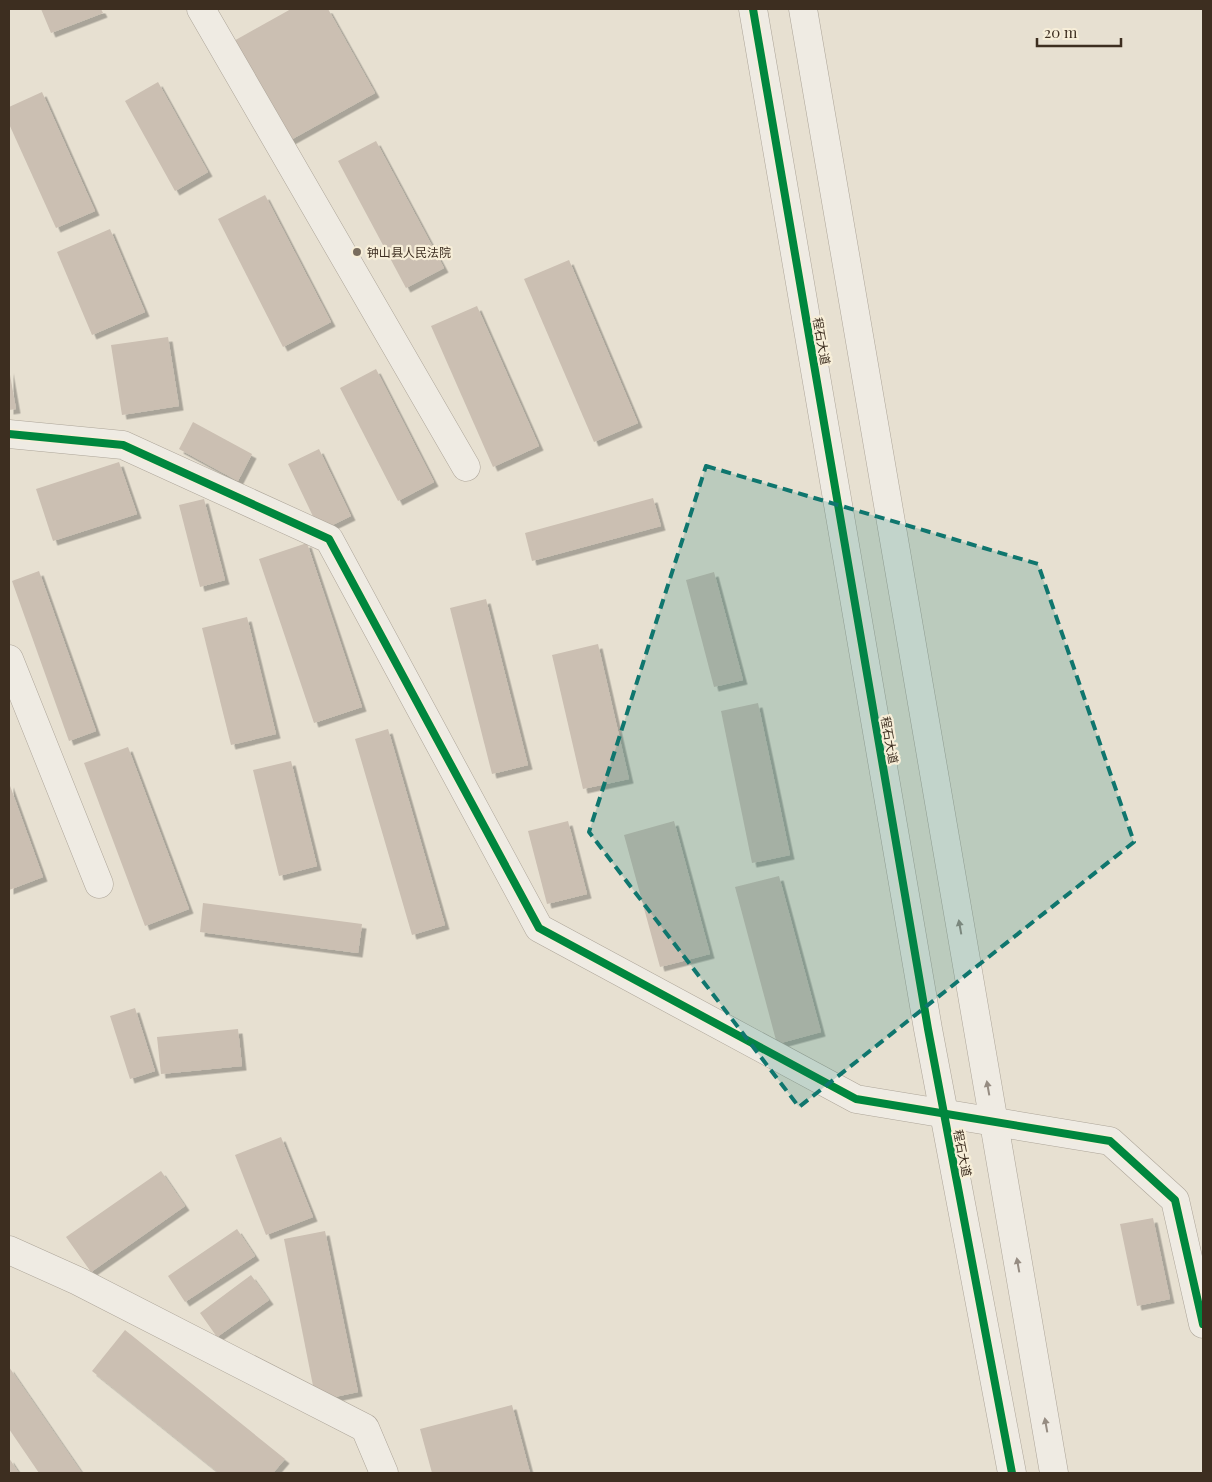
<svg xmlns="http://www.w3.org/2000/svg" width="1212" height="1482" font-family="'Playfair Display','Noto Sans SC',serif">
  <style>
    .building { fill: #cbbfb2; filter: url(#shadow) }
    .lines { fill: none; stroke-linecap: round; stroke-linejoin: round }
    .minor-casing { stroke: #ada599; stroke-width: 29 }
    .minor { stroke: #efebe3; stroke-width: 28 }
    .cycleway-casing { stroke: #f7eed8; stroke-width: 11 }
    .cycleway { stroke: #00873e; stroke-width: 8 }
    .oneway { fill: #968c82 }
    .marked { fill: #0f766e; fill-opacity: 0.2; stroke: #0f766e; stroke-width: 4; stroke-dasharray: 10 6; stroke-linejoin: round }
    .poi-dot { fill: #786c5e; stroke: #f7eed8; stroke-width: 2 }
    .labels { text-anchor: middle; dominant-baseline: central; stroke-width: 4.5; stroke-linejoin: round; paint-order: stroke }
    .poi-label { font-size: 12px; fill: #3d2e20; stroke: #f7eed8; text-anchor: start }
    .street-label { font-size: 12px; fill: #3d2e20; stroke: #f7eed8 }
  </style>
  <defs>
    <filter id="shadow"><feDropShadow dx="4.5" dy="4.5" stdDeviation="0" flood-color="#0004"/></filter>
  </defs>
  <rect width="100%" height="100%" fill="#e7e0d1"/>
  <g class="building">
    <path d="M41,9H101L103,13L51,33Z"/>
    <path d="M291,9H328L375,93L287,142L232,42Z"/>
    <path d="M158,82L208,172L175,191L125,101Z"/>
    <path d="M42,92L95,211L56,228L9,124V107Z"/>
    <path d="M376,141L444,268L406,288L338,161Z"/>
    <path d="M265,195L331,322L283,347L218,219Z"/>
    <path d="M110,229L145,312L92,335L57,252Z"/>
    <path d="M569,260L638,423L594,442L524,279Z"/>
    <path d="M477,306L539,446L493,467L431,326Z"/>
    <path d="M168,337L179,406L122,415L111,345Z"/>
    <path d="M9,369L16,409L9,410Z"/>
    <path d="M376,369L434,482L398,501L340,388Z"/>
    <path d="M193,422L252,454L238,481L179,449Z"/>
    <path d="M319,449L351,516L320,531L288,464Z"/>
    <path d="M119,462L137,514L53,541L36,489Z"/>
    <path d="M653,498L661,526L532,561L525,533Z"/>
    <path d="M204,499L225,580L200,587L179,505Z"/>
    <path d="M307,543L362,707L314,723L259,559Z"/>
    <path d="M39,571L96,731L69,741L12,581Z"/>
    <path d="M714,572L743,680L714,687L686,580Z"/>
    <path d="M486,599L528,765L492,774L450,608Z"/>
    <path d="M247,617L276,734L231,745L202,628Z"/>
    <path d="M598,644L629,779L583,789L552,655Z"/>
    <path d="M758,703L790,855L752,863L721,711Z"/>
    <path d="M388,729L445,925L412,935L355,739Z"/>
    <path d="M128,747L189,909L145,926L84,763Z"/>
    <path d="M291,761L317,866L279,876L253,770Z"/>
    <path d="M9,783L43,877L9,890Z"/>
    <path d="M568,821L587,894L547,904L528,831Z"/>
    <path d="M674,821L710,954L660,967L624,835Z"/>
    <path d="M779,876L821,1032L777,1044L735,887Z"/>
    <path d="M203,903L362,924L358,953L200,932Z"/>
    <path d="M135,1008L155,1071L130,1079L110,1016Z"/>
    <path d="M238,1029L242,1066L161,1074L157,1037Z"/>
    <path d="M281,1137L313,1217L266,1235L235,1155Z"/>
    <path d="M161,1171L185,1206L91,1272L66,1237Z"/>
    <path d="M1153,1218L1170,1299L1137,1306L1120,1224Z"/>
    <path d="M237,1229L255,1256L185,1302L168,1276Z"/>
    <path d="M325,1231L358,1392L316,1401L284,1239Z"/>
    <path d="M251,1275L269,1300L217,1337L200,1313Z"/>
    <path d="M125,1330L285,1459L273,1473H219L92,1371Z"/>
    <path d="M9,1367L82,1473H39L9,1429Z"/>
    <path d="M512,1405L530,1473H432L420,1429Z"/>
    <path d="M9,1458L19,1473H9Z"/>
  </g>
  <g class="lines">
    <defs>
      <g id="minor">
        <path d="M201,9L466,467"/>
        <path d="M753,9L928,1029L1012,1473"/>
        <path d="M803,9L1054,1473"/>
        <path d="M9,434L123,445L329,539L539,928L856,1099L1110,1141L1175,1200L1203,1324"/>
        <path d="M9,659L99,884"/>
        <path d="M9,1250L78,1281L365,1428L384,1473"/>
      </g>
    </defs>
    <use href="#minor" class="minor-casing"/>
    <use href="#minor" class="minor"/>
    <defs>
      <g id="cycleway">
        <path d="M753,9L928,1029L1012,1473"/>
        <path d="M9,434L123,445L329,539L539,928L856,1099L1110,1141L1175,1200L1203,1324"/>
      </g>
    </defs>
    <use href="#cycleway" class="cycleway-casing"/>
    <use href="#cycleway" class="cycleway"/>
  </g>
  <defs><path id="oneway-solid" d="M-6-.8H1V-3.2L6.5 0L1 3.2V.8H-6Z" transform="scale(1.25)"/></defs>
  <g class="oneway">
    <use href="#oneway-solid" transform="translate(960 927) rotate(-100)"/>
    <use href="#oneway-solid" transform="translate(988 1088) rotate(-100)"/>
    <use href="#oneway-solid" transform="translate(1018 1265) rotate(-100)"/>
    <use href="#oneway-solid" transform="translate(1046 1425) rotate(-100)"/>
  </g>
  <path class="marked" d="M706,466L1038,564L1134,842L799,1107L589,832Z"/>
  <circle class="poi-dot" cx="357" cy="252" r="5"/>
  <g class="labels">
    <g class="poi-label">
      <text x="367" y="252">钟山县人民法院</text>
    </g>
    <g class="street-label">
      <text transform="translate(822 341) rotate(80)">程石大道</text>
      <text transform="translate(890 740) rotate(80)">程石大道</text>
      <text transform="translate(963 1153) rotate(79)">程石大道</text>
    </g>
  </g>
  <rect width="1212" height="1482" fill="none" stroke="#3d2e20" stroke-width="20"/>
  <path d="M1037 38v8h84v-8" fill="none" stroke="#3d2e20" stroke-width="2.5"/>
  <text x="1044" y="38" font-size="15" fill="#3d2e20" stroke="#f7eed8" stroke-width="4" paint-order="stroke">20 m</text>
</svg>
